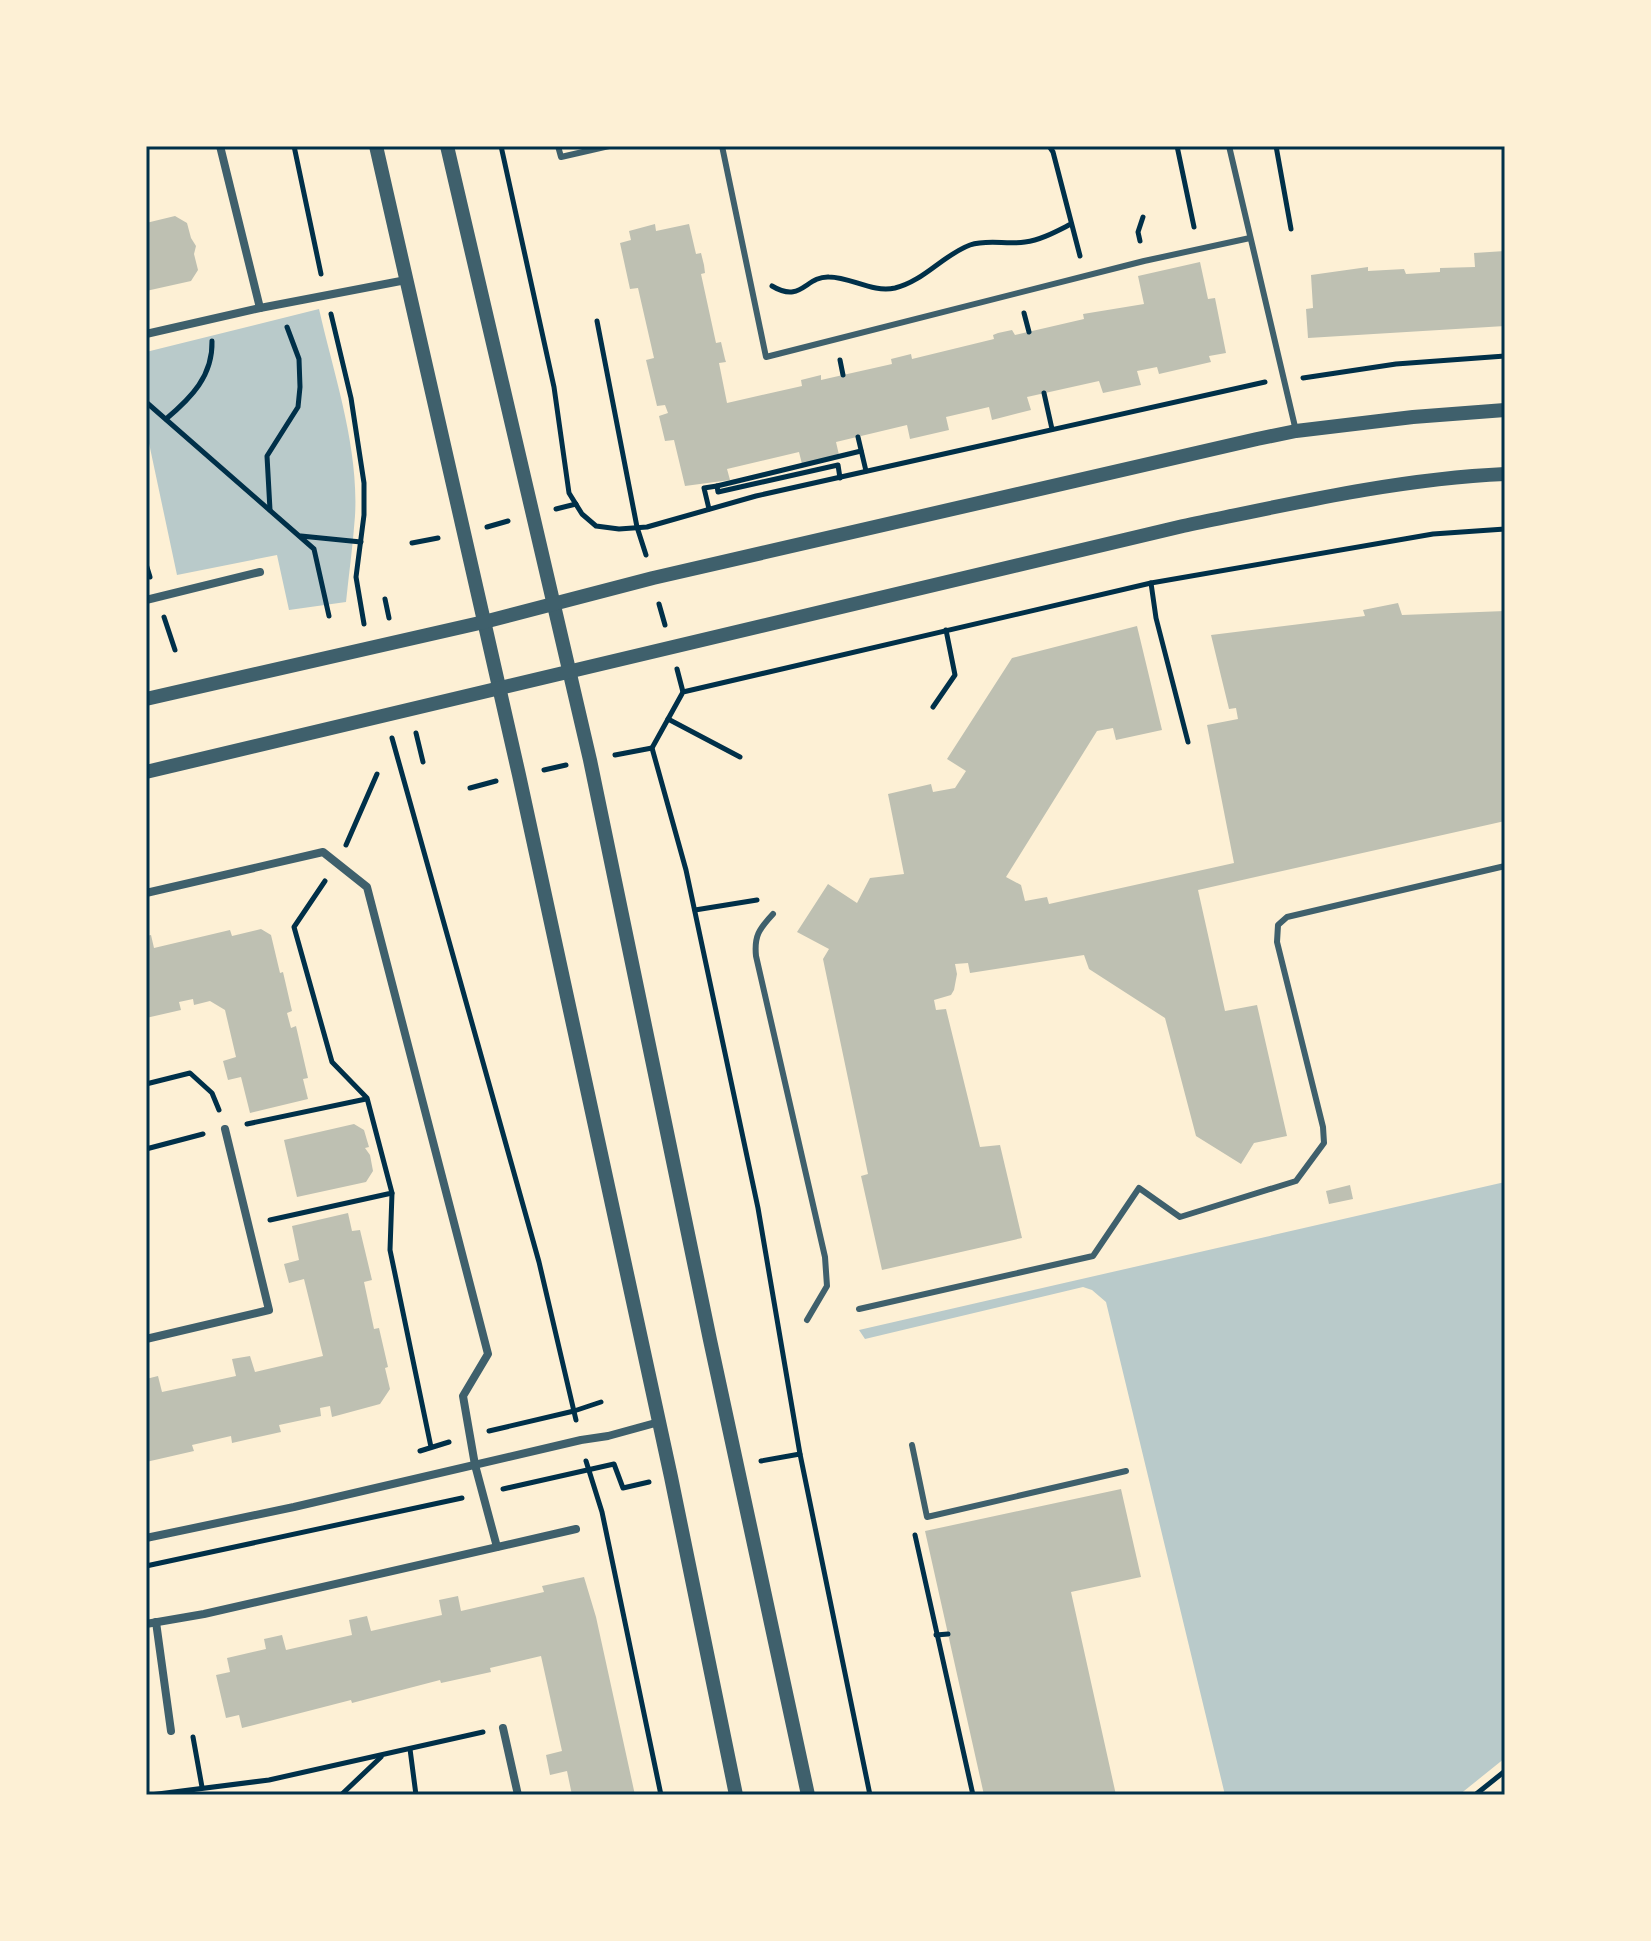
<svg xmlns="http://www.w3.org/2000/svg" width="1651" height="1941" font-family="Helvetica,sans-serif">
  <style>
    .green { fill: #b9caca }
    .building { fill: #bec0b2 }
    .lines { fill: none; stroke-linecap: round; stroke-linejoin: round }
    .path { stroke: #003049; stroke-width: 5 }
    .service { stroke: #3f606c; stroke-width: 6 }
    .minor { stroke: #3f606c; stroke-width: 8 }
    .tertiary { stroke: #3f606c; stroke-width: 14 }
    .neatline { fill: none; stroke: #003049; stroke-width: 3 }
  </style>
  <rect width="100%" height="100%" fill="#fdf0d5"/>
  <g class="green">
    <path d="M319,309C334,375 359,447 355,516C353,544 349,573 346,602L289,610L277,555L177,575L146,429V352Z"/>
    <path d="M1505,1182V1758L1459,1795H1225L1106,1302L1092,1290L1083,1287L865,1339L859,1330Z"/>
  </g>
  <g class="building">
    <path d="M175,216L187,223L191,238L196,246L194,254L198,270L191,281L146,291V223Z"/>
    <path d="M655,224L656,231L689,224L696,254L701,253L704,265L705,273L701,274L716,343L721,342L725,359L726,362L719,363L727,403L802,386L801,380L821,375V380L843,375L892,364L891,359L911,354L912,359L994,339L993,335L998,333L1012,330L1015,335L1084,319L1083,314L1144,304L1138,276L1200,262L1208,299L1215,298L1226,353L1209,356L1211,362L1159,374L1157,367L1137,371L1141,385L1103,393L1099,381L1027,397L1031,410L992,420L989,407L946,417L949,430L910,439L907,425L836,442L839,455L802,464L799,452L727,469L730,480L685,486L674,440L665,441L659,416L668,413L665,405L657,406L646,360L654,358L638,288L630,289L620,243L631,240L629,231Z"/>
    <path d="M1505,251V326L1308,338L1306,309L1313,308L1311,275L1368,267V271L1404,269L1406,274L1440,272V268L1475,267L1474,253Z"/>
    <path d="M1398,603L1402,615L1505,611V821L1198,890L1225,1011L1257,1005L1287,1136L1254,1143L1241,1164L1196,1136L1165,1018L1089,969L1084,955L970,973L968,963L955,964L957,974L954,990L951,995L934,1000L936,1010L946,1009L980,1147L1000,1145L1022,1238L882,1270L861,1176L868,1174L823,959L829,949L797,932L828,884L857,903L870,878L904,874L888,794L931,784L933,792L955,788L966,771L947,759L1012,658L1137,626L1162,730L1116,740L1113,728L1097,731L1006,877L1021,885L1025,901L1047,897L1049,904L1234,863L1207,725L1238,719L1236,708L1229,709L1211,635L1365,616L1363,610Z"/>
    <path d="M261,929L271,935L280,973L283,972L292,1011L287,1013L291,1028L296,1026L308,1078L303,1079L308,1099L250,1113L241,1077L228,1080L223,1061L236,1057L225,1010L210,1001L194,1005L193,999L179,1002L181,1010L146,1018V936L151,935L154,948L230,930L232,936Z"/>
    <path d="M354,1124L364,1130L369,1147L365,1148L370,1155L373,1171L366,1182L297,1197L284,1140Z"/>
    <path d="M1350,1185L1353,1199L1329,1204L1326,1191Z"/>
    <path d="M348,1213L352,1231L360,1230L372,1280L364,1282L374,1329L379,1328L388,1367L385,1368L390,1389L380,1404L332,1417L330,1406L320,1408L321,1416L279,1425L281,1432L232,1443L231,1436L192,1445L194,1451L146,1462V1379L158,1376L162,1392L236,1376L232,1359L250,1356L255,1372L323,1356L304,1279L289,1283L284,1264L299,1260L292,1226Z"/>
    <path d="M1121,1489L1141,1577L1071,1592L1116,1795H984L925,1531Z"/>
    <path d="M584,1577L596,1617L635,1795H572L567,1771L550,1775L546,1755L562,1751L541,1656L490,1668L491,1672L441,1683L440,1680L352,1703L351,1700L242,1728L239,1715L226,1718L216,1675L230,1672L227,1658L266,1649L264,1639L282,1635L286,1650L352,1635L349,1620L367,1616L371,1631L442,1615L439,1600L458,1596L461,1611L544,1592L542,1586Z"/>
  </g>
  <g class="lines">
    <g class="path">
      <path d="M294,146L321,274"/>
      <path d="M501,146L554,387L569,493L582,514L596,526L619,529L647,527L756,496L1265,382"/>
      <path d="M1049,146L1053,152L1080,256"/>
      <path d="M1177,146L1194,227"/>
      <path d="M1276,146L1291,229"/>
      <path d="M1140,241L1138,232L1143,217"/>
      <path d="M772,286C802,304 805,276 829,277C851,277 872,293 895,288C924,281 943,255 970,245C988,239 1007,245 1025,242C1041,240 1057,231 1071,224"/>
      <path d="M1024,313L1029,332"/>
      <path d="M331,314L351,398L364,483V515L356,577L364,624"/>
      <path d="M597,321L637,527L646,555"/>
      <path d="M840,360L843,375"/>
      <path d="M1303,378L1396,364L1505,356"/>
      <path d="M1044,393L1052,429"/>
      <path d="M146,402L314,549L329,616"/>
      <path d="M166,419C191,398 213,376 212,341"/>
      <path d="M858,437L866,471"/>
      <path d="M840,478L838,465L718,492L717,486L861,451"/>
      <path d="M556,509L576,504"/>
      <path d="M709,509L704,488L717,486"/>
      <path d="M270,510L267,456L298,407L300,387L299,359L287,327"/>
      <path d="M487,527L508,521"/>
      <path d="M301,536L361,542"/>
      <path d="M412,543L438,538"/>
      <path d="M146,564L150,577"/>
      <path d="M1151,583L1156,618L1188,742"/>
      <path d="M385,599L389,618"/>
      <path d="M659,604L665,625"/>
      <path d="M164,617L175,650"/>
      <path d="M677,669L683,692"/>
      <path d="M933,707L955,675L946,630"/>
      <path d="M668,719L740,757"/>
      <path d="M416,733L423,762"/>
      <path d="M392,738L539,1262L576,1420"/>
      <path d="M615,755L652,748"/>
      <path d="M544,770L566,765"/>
      <path d="M470,788L496,781"/>
      <path d="M346,845L377,774"/>
      <path d="M695,910L757,900"/>
      <path d="M146,1084L190,1073L212,1093L219,1110"/>
      <path d="M247,1124L366,1099"/>
      <path d="M146,1149L203,1134"/>
      <path d="M392,1193L390,1250L431,1447"/>
      <path d="M270,1220L392,1193L367,1098L332,1062L294,927L325,881"/>
      <path d="M489,1431L574,1411L601,1402"/>
      <path d="M420,1451L449,1442"/>
      <path d="M586,1461L602,1512L661,1795"/>
      <path d="M761,1461L800,1454"/>
      <path d="M503,1489L614,1464L623,1488L649,1482"/>
      <path d="M915,1535L973,1795"/>
      <path d="M146,1566L462,1498"/>
      <path d="M936,1635L948,1634"/>
      <path d="M193,1737L202,1787"/>
      <path d="M410,1749L416,1795"/>
      <path d="M150,1795L269,1780L483,1732"/>
      <path d="M341,1795L381,1757"/>
      <path d="M870,1795L800,1454L758,1208L686,870L652,748L683,692L1151,583L1433,534L1505,529"/>
      <path d="M1475,1795L1505,1771"/>
    </g>
    <g class="service">
      <path d="M558,146L561,157L609,146"/>
      <path d="M722,146L766,357L1144,261L1250,238"/>
      <path d="M1229,146L1296,431"/>
      <path d="M773,914C759,929 754,936 756,956L825,1257L827,1286L807,1320"/>
      <path d="M859,1309L1093,1256L1139,1188L1180,1217L1296,1181L1324,1143L1323,1127L1277,942L1278,925L1287,917L1505,866"/>
      <path d="M912,1445L927,1517L1126,1471"/>
    </g>
    <g class="minor">
      <path d="M220,146L260,308L406,280"/>
      <path d="M146,334L260,308"/>
      <path d="M146,600L260,572"/>
      <path d="M146,893L323,852L367,887L488,1354L463,1396L475,1465L497,1547"/>
      <path d="M146,1339L269,1310L225,1129"/>
      <path d="M146,1538L294,1507L581,1440L608,1436L659,1422"/>
      <path d="M156,1622L171,1731"/>
      <path d="M146,1624L204,1614L576,1529"/>
      <path d="M503,1728L518,1795"/>
    </g>
    <g class="tertiary">
      <path d="M376,146L519,775L671,1477L736,1795"/>
      <path d="M447,146L590,760L710,1340L808,1795"/>
      <path d="M146,699L484,622L653,578L1257,439L1296,431L1413,417L1505,410"/>
      <path d="M146,772L1183,526C1290,504 1396,479 1505,474"/>
    </g>
  </g>
  <rect width="1651" height="1941" fill="none" stroke="#fdf0d5" stroke-width="296"/>
  <rect x="148" y="148" width="1355" height="1645" class="neatline"/>
</svg>
